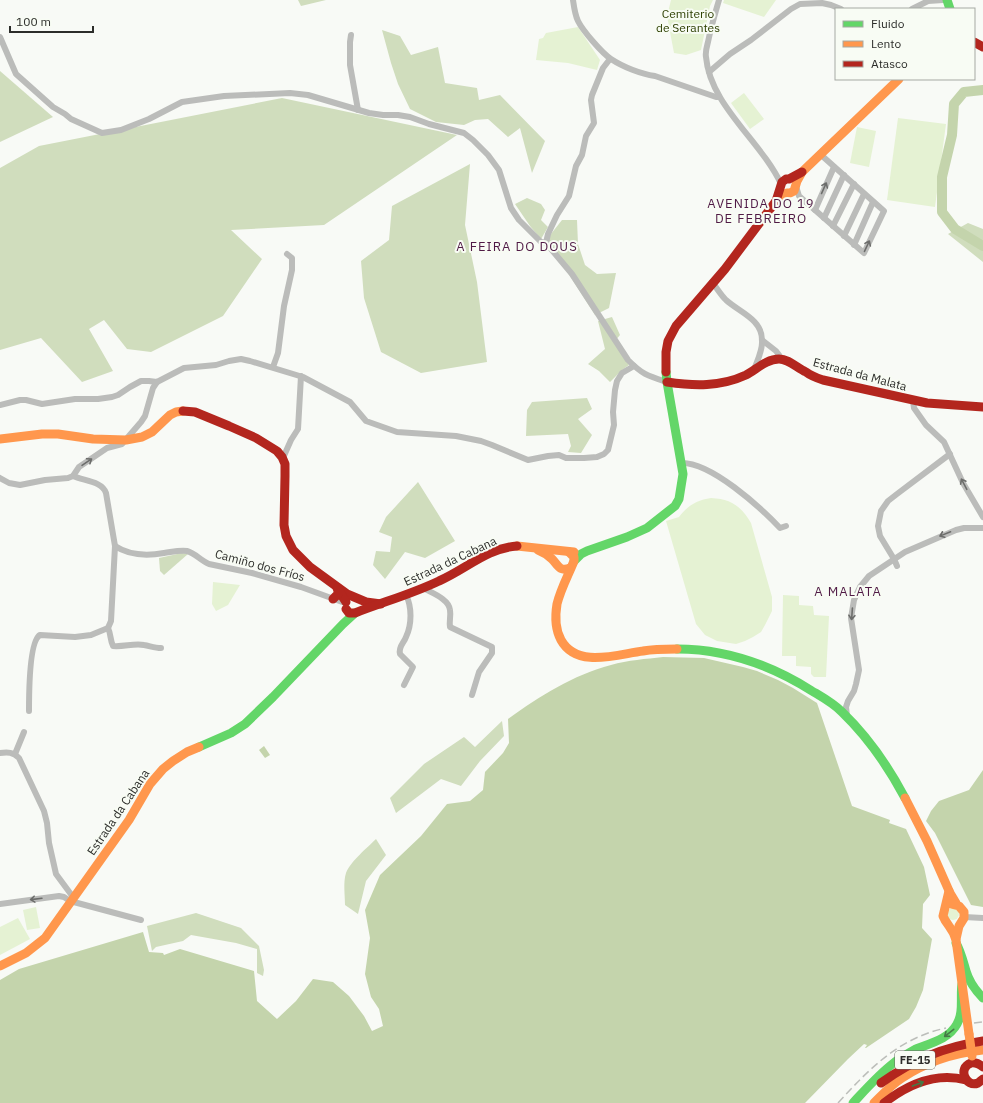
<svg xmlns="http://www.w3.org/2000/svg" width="983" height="1103" font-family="'IBM Plex Sans',sans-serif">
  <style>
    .green { fill: #e5f2d3 }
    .forest { fill: #d0ddbd }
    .water { fill: #c4d4ac }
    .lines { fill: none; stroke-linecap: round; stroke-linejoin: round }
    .river { stroke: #c4d4ac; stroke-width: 10 }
    .street { stroke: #bbbcba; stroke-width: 6 }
    .fast { stroke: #63d668; stroke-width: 9 }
    .slow { stroke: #ff974d; stroke-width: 9 }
    .jam { stroke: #b3261e; stroke-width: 9 }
    .rail { stroke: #bcbeba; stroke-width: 1.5; stroke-dasharray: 8 4; stroke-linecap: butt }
    .slow-bridge { stroke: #ff974d; stroke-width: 9 }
    .oneway { stroke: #6c6d6b }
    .oneway2 { stroke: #457946 }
    .labels { text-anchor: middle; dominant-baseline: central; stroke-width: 4; stroke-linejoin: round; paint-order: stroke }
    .shield { fill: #f8fcf4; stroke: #696b67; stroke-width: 1 }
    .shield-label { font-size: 11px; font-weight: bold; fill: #2c2d2a }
    .park-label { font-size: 12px; fill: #2c3e00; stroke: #f8fcf4 }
    .street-label { font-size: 12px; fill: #2c2d2a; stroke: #f8fcf4 }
    .neighbourhood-label { font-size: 13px; letter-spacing: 1px; fill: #501a46; stroke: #f8fcf4 }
  </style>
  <rect width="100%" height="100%" fill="#f8faf6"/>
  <g class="green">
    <path d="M671,0H713L710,6L701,50L686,55L674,53L667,16Z"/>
    <path d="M724,0H776L764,17L723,3Z"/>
    <path d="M578,27L600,60L597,70L568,63L536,60L539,39L543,38L546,33Z"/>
    <path d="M744,93L764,119L750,129L731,103Z"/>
    <path d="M898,118L946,124L935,207L887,200Z"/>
    <path d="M857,127L876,131L869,167L850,163Z"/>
    <path d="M711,498C731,499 741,506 751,523L772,597V611L765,625L761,632L753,637L745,641L736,644L717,641L705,635L696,624L666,521L679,517C687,506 697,500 711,498Z"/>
    <path d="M213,582L240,585L228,605L216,611L212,604Z"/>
    <path d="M783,595L799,596V605L813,606L814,615L829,616L826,677H814L811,674V667L796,666V656H782Z"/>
    <path d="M36,907L40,928L27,930L23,910Z"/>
    <circle cx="953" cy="914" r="6"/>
    <path d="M18,918L30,939L0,955V927Z"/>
  </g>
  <g class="forest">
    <path d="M298,0H326L301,6Z"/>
    <path d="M382,30L400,36L411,55L438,47L445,83L477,88L479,100L500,95L545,141L532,173L520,128L508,137L488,119L475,120L464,125L436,122L410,109L398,84L391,63Z"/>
    <path d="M0,71L53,117L0,142Z"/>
    <path d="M282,98L457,135L324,225L231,230L262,259L223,316L151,352L127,349L104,320L89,329L113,371L82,382L41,338L0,350V168L39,146Z"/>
    <path d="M470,164L465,225L477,282L487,362L421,373L381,352L364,298L361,261L389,240L392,206Z"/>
    <path d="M527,198L541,204L545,210L541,220L548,227L541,239L530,226L515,204Z"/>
    <path d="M562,220H577L578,244L585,265L597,274L616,273L609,308L595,315L566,270L543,244Z"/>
    <path d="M968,223L983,229V262L948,234Z"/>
    <path d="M612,317L620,335L614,342L629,365L622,370L610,382L599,371L588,364L605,349L598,321Z"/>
    <path d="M587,398L592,409L578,419L592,435L581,453L568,452L571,446L568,434L526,436L527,410L532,402Z"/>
    <path d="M418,482L455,541L425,558L405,552L385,579L373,565L376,551L390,552L392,537L379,532L386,517Z"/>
    <path d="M182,553L188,554L164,575L160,571L159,558Z"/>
    <path d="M502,721L504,736L480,761L461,786L441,779L396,813L390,798L424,764L464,737L475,747Z"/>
    <path d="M376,839L386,855L366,881L358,914L345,905C345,895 343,882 346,873C350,862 368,847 376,839Z"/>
    <path d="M196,913L241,928L259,946L264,970L263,976L257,973V949L236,943L191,935L183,941L156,947L152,951L147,926Z"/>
  </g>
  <g class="water">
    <path d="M663,657L704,658L743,667L757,671L778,680L793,688L817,703L852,806L890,820L889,823L906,829L924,867L930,895L923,904L922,928L932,939L923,990L916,1007L909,1019L866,1048H865L867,1045L864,1044L848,1059L805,1103H0V980L19,969L143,932L149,952L163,953L164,955L180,949L254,971L257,1001L277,1019L296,1001L313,979L333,982L349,996L364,1016L372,1031L383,1026L379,1009L371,997L365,974L370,938L365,910L380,875L421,836L447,804L470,801L483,790L485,772L503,753L509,743L508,719C540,696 573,675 611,665C628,660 646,659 663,657Z"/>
    <path d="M264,746L270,755L265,758L259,750Z"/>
    <path d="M983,770V907L971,905L935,833L926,821L931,811L939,801L969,790Z"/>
  </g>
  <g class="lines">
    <path class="river" d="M983,90L964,92L954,104L952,135L942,177V212L955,229L983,246"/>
    <g class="street">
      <path d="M573,0C574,7 575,15 578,21C583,31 602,53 611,59C623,67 641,74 655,76L716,97H719"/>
      <path d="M719,0C715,14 711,27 708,42C707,46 705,52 706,57C710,105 761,141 781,184"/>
      <path d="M912,9L928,1L943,0"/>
      <path d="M351,35L350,42V65L358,110"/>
      <path d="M0,37L16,74L53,107L65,114L71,119L102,133L121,130L149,119L182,102L224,96L290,93L308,95L369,113L383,115H398L410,117L429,124L464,133L473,140L488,155L499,170L511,208L519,220L541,242L546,243L572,274L628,360C643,375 648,376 667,382"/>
      <path d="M709,72L730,54L751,40L791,9L800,4L822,3L831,5L841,9"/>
      <path d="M796,186L799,196L864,253L884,211L820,154"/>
      <path d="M815,210L834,167"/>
      <path d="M824,218L844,175"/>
      <path d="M833,226L854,184"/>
      <path d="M844,236L864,194"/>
      <path d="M546,243L548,234L557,215L569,196L576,166L582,155L586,136L594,123L591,100L592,95L603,68L610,59"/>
      <path d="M854,245L873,202"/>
      <path d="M712,282C717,288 720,294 726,300C739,312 762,319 762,340C763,350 757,361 754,370"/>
      <path d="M762,340L776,351L782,359"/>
      <path d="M273,367L278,353L284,306L292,270V258L287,254"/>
      <path d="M913,401L914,408L926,425L944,442L963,483L983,517"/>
      <path d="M0,405L20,400H26L42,404L75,399H98L112,397L118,395L130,387L141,381H149L157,382L184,368L216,365L229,361L241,359L250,361L303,377L350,402L366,421L397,432L456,436L481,441L492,445L528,460L548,456L559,455L566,458H584L597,457L604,454L608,450L614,425L613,412L615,390L617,381L622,373L634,366"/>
      <path d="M283,458L291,440L298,429L301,376"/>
      <path d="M681,463C711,462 760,507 780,528L786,526"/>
      <path d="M73,476C84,481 102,481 106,493L115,546"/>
      <path d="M0,478L9,483L20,485L45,480L68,478L73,476L79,467L107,448L122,444L141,422L145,416L153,388L157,382"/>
      <path d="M897,566L894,559L880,536L878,526L881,511L888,501L897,494L950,454"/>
      <path d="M423,588C432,593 449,599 450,610C451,616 449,621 450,627L492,647V653L479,672L472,695"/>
      <path d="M108,628C111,634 110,640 113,646C124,647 134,643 144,645C150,646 155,648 161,648"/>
      <path d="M404,685L413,667L400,654C398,647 404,643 406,637C412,624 412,607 406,595"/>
      <path d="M29,711C29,697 29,641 40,635L75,637L91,635L108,628L111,621L115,546C130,556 147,556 164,553C172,552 179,550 187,551C195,553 201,561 209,564L252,573L301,587L345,603"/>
      <path d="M847,716L846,707L848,701L854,691L856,684L859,670L851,618L854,600L860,587L869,576L905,552L956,530L964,528H983"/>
      <path d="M0,753C8,752 13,752 19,758L44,811L47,823L49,843L56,874L73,897"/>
      <path d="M15,754L24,732"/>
      <path d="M0,904L59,896L64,897L70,901L141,920"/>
      <path d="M964,917L983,918"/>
    </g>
    <g class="fast">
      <path d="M947,0L950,9"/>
      <path d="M574,561L581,554L587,551L627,537L647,528L675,506L679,499L683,474L667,382L666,372"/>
      <path d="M677,649C726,649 771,665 812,691C822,697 833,703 842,712C868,737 888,766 905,798"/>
      <path d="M199,747L231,733L245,724L273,697L343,624L355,613"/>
      <path d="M956,943C961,952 963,961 966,971C969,981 975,990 983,998"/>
      <path d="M853,1103C866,1089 879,1074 895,1062C902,1057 909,1053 916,1049C931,1043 949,1039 957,1024C964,1012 960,997 962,984"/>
    </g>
    <g class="slow">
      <path d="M776,201L787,193H790L794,191L797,181L802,172L899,79"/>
      <path d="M0,439L42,434H58L93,439L126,440L142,437L152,432L170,415L176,412L183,411"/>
      <path d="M517,546L574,552"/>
      <path d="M538,550C543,552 548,555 552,559C558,565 559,572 570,568"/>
      <path d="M569,552L574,557V561C568,576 561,588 557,604C555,616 555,629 561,640C577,669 618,654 643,651C654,649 666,649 677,649"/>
      <path d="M905,798L927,841L950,893L956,903"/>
      <path d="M949,891L943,916C947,926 953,928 956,940L969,1034"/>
      <path d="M951,904L959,906L964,912V918L959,926L956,939"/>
      <path d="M0,966L26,953L45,938L129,820L150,784L163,769L173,761L187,752L199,747"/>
      <path d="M874,1103C883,1094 891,1085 902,1078C926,1062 954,1053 983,1050"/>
    </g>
    <g class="jam">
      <path d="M974,42L983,47"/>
      <path d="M666,372V352L668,341L676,326L725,269L776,201L782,182L786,179H789L802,172"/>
      <path d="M667,382C694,386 720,387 746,375C756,370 766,359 779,359C789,359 797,368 806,372C811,376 817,378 823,380L927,403L983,407"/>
      <path d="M183,411L195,412L229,426L256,438L277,451L282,457L285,464V476L284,525L286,536L293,550L310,567L347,594L366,602L381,604"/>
      <path d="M337,588L346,602"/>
      <path d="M333,599L338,594V588"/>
      <path d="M346,609L349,613H355C383,602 412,594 439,581C465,570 487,548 517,546"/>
      <path d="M983,1067C979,1064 976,1062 971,1063C957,1068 966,1088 978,1083C980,1082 981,1080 983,1079"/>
      <path d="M881,1083C913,1060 943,1047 983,1041"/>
      <path d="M884,1103C907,1085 936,1072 966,1080"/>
    </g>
    <g class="rail">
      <path d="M974,1023L983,1022"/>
      <path d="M838,1103C869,1069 899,1038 946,1028"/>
    </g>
    <path class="slow-bridge" d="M969,1034L972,1056"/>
  </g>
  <defs><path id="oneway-shaft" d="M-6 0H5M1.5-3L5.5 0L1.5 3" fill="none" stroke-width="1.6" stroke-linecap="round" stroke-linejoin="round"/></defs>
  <g class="oneway">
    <use href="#oneway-shaft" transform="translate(824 188) rotate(-66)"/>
    <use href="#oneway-shaft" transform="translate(867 246) rotate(-65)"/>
    <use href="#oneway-shaft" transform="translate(87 462) rotate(-34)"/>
    <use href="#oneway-shaft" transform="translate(964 484) rotate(-118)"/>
    <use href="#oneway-shaft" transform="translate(945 534) rotate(158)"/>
    <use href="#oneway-shaft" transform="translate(852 614) rotate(94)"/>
    <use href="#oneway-shaft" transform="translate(36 899) rotate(173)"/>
  </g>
  <g class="oneway2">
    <use href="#oneway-shaft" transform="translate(949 1033) rotate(142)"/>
    <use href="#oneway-shaft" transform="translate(918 1084) rotate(-20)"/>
  </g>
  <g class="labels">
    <rect class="shield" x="895" y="1051" width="40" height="18" rx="3"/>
    <g class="shield-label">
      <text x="915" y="1060">FE-15</text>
    </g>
    <g class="park-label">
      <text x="688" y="13">Cemiterio<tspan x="688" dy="14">de Serantes</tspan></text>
    </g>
    <g class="street-label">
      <text transform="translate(860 374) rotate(15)">Estrada da Malata</text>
      <text transform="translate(450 561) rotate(-25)">Estrada da Cabana</text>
      <text transform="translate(260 565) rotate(15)">Camiño dos Fríos</text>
      <text transform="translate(118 812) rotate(-56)">Estrada da Cabana</text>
    </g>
    <g class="neighbourhood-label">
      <text x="761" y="203">AVENIDA DO 19<tspan x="761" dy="15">DE FEBREIRO</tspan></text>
      <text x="517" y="246">A FEIRA DO DOUS</text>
      <text x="848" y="591">A MALATA</text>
    </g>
  </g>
  <rect x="835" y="8" width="140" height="72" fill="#f8fcf4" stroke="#a6a9a3"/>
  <rect x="843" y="21" width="20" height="6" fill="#63d668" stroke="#a6a9a3"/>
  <text x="871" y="28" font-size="12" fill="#2c2d2a">Fluido</text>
  <rect x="843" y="41" width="20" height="6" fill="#ff974d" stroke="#a6a9a3"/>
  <text x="871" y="48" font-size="12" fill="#2c2d2a">Lento</text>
  <rect x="843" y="61" width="20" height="6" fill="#b3261e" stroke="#a6a9a3"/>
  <text x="871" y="68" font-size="12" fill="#2c2d2a">Atasco</text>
  <path d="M10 26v6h83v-6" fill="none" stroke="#2c2d2a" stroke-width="2"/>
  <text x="16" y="26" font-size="12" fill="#2c2d2a" stroke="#f8fcf4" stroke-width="3" paint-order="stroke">100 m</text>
</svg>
